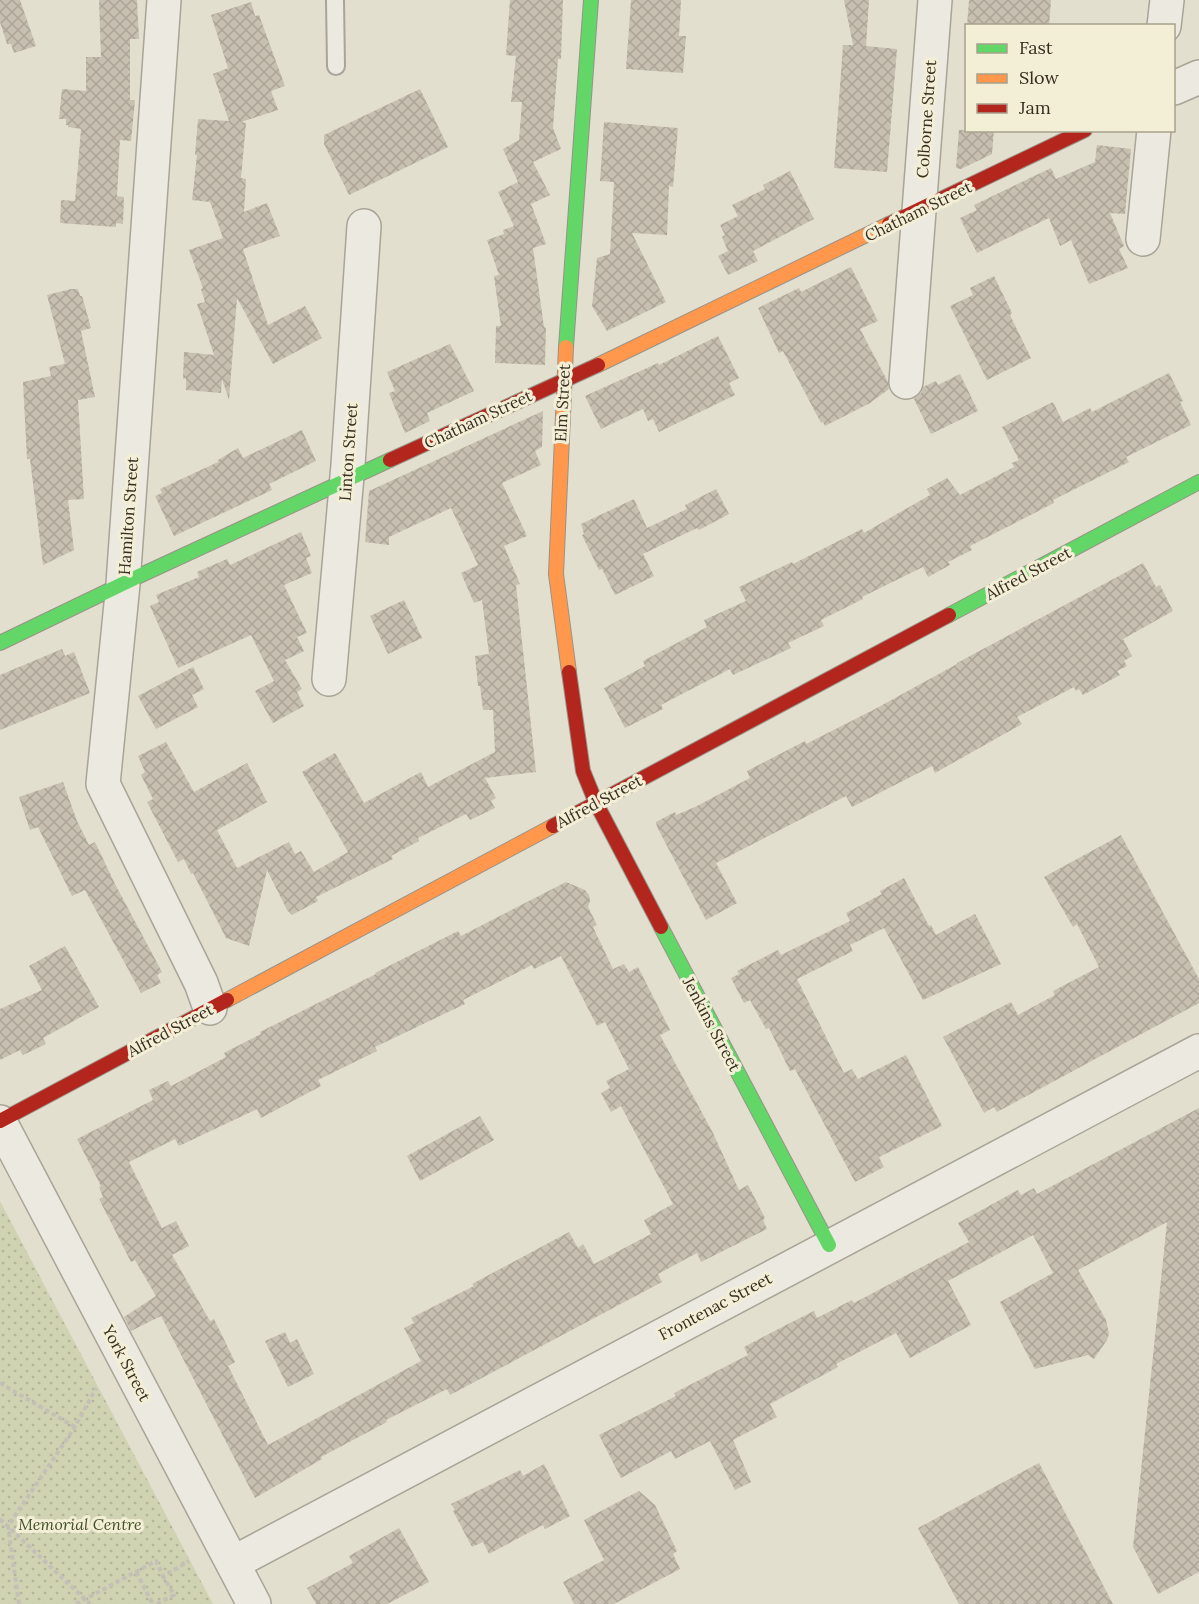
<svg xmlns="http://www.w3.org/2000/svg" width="1199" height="1604" font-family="Lora,serif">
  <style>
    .grass { fill: url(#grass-dots) }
    .building { fill: url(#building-cross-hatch); fill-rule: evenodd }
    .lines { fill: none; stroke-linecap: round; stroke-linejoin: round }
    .lane-casing { stroke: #a9a497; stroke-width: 20 }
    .street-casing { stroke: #a9a497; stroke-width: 36 }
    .fast-casing { stroke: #989388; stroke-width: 16 }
    .slow-casing { stroke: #989388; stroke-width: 16 }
    .jam-casing { stroke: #989388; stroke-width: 16 }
    .path { stroke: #c4c0b6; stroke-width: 4; stroke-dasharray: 4.5 3; stroke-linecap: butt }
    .lane { stroke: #ece9e0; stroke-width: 16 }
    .street { stroke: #ece9e0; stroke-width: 33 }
    .fast { stroke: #63d668; stroke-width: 14 }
    .slow { stroke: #ff974d; stroke-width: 14 }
    .jam { stroke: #b3261e; stroke-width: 14 }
    .labels { text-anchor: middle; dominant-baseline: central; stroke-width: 6; stroke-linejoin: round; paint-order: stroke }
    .street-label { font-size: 16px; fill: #372e20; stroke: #f3eed6 }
    .park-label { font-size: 16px; font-style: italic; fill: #435228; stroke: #f3eed6 }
  </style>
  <defs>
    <pattern id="grass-dots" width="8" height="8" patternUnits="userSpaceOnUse" patternTransform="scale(1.5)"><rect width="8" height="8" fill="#cfd3b2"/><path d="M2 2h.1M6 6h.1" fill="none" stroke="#b2b599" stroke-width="1.8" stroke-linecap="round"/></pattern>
    <pattern id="building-cross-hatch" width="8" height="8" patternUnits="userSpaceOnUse" patternTransform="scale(1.5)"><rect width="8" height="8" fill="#c7bfb0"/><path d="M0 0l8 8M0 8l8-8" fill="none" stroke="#aca497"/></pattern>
  </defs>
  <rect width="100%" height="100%" fill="#e3dfcf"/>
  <path class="grass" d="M0,1202L1,1203L213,1604H0Z"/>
  <g class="building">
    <path d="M0,0H20L36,46L14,53L11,44H7L0,22Z"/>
    <path d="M99,0H137L139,39H130V100H135L131,141L120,140L117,196L124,197L123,224L116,223V227L60,223L61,200L75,201L81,129L68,127V125H66V119H59L62,89L86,91V57H101Z"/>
    <path d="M510,0H563L561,59H558L553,128L561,149L533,162L550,195L531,204L546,244L533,248L544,327L546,328L545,365L495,363L496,326H501L494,276L499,275L487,240L504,234L503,230L514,226L498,192L518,182L503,149L519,140L522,102H511L516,56L506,55Z"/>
    <path d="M631,0H681L679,36H686L683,73L626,69Z"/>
    <path d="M844,0H869L866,46L897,49L887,172L834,168L843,45H853Z"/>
    <path d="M969,0H1051L1049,26H967Z"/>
    <path d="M251,2L255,16L259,15L285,86L271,91L278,110L241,122L246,123L241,178L246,179L244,212L267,203L280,236L243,249L268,325L305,306L322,338L273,364L237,298L229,400L222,379L221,393L186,390V378L183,379L184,352L214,355L197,304L205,302L201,289L203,288L189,250L223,238L210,202L192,200L197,155H195L198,119L229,121L213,74L228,68L211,15Z"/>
    <path d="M420,89L448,147L349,195L324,144V135Z"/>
    <path d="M604,122L678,128L673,187L669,186L667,235L632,233L666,302L607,331L592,306L597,258L610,254L614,182L600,181Z"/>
    <path d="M959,130H994L992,154L961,169L956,168Z"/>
    <path d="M1097,145L1131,149L1125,214L1110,213L1124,246L1119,249L1128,268L1089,284L1071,240L1060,246L1049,218L977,253L960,218L977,210L974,205L1051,168L1056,179L1095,162Z"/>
    <path d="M790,171L814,219L753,251L758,261L728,275L718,256L728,251L722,237L725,235L720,225L738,216L732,205L765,189L763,185Z"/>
    <path d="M851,267L878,321L860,329L888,382L889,389L870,403L825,426L823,422L821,423L783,351L779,353L758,308L799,288L801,292Z"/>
    <path d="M994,276L1012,313L1010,315L1031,358L987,380L950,306L973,295L970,288Z"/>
    <path d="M71,289H78L80,296H82L91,328L81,331L95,397L78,400L84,499L68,500L74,550L43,565L30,459H27L23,382L51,376L49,367L65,364L47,295Z"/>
    <path d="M718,336L739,378L729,383L735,395L659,432L653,419L648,421L643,409L601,429L585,396L658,363L659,365Z"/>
    <path d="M450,344L474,391L427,413L430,421L405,433L389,393L395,391L387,372Z"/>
    <path d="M1169,373L1183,401L1180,402L1191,425L1126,457L1129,462L1053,500L1054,503L970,546L972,550L948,562L950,565L928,577L923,567L862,597L863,599L821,620L824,626L788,643L791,648L733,675L730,669L661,705L663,709L625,728L604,688L645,666L643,661L707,627L704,620L746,601L739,587L792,562L793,564L862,529L864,533L930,495L927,489L947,478L960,495L1014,467L1012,463L1019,460L1002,427L1053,402L1063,422L1090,408L1092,412Z"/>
    <path d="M960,374L978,411L931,434L914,399L921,393L923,387L936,381L938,385Z"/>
    <path d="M543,411L542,447L535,451L541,465L502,483L527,536L504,546L520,584L516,585L536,772L485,778L496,798L491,801L495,808L470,820L466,814L418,838L419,841L391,856L393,859L316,897L318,901L292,915L287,910L267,870L249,946L226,938L193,873L191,874L184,859L178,862L147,802L153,799L141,775L145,772L138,756L166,742L194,792L247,763L267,802L217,830L237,868L289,842L295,854L301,851L314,872L348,852L302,772L335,753L364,803L421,772L428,787L495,752L493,710H483L480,686H478L475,656L489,654L482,600L474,603L461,573L478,565L451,508L389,537V545L365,542L369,491Z"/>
    <path d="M302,430L316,461L269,484L272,490L174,536L155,496L162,493L160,489L218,462V460L238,448L243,458Z"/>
    <path d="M716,489L729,514L699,530L697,528L643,554L654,576L615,595L602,569L599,570L582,535L584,534L581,524L634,499L647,528L687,509L685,505Z"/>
    <path d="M301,532L311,556L306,558L312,573L284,585L307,633L297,637L304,651L285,660L302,689L297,692L304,706L273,723L255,691L274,681L251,635L178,668L150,606L159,602L156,595L199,577L197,572L227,559L230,565Z"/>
    <path d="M1143,563L1156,587L1160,585L1173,611L1123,639L1132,656L1124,661L1127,666L1117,671L1120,675L1083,695L1079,689L1076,691L1074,687L1017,717L1022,724L935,773L932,766L852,807L846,796L716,863L737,903L706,920L657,827L656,822L675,812L676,815L695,807L750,778L747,771L805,741L806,744L875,709L957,664V663Z"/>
    <path d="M404,600L422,638L388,654L370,616Z"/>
    <path d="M62,649L65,656L74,652L90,693L0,730V675Z"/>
    <path d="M193,667L204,689L192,695L198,707L156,729L138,696Z"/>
    <path d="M63,782L77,821L89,845L95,842L115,884L162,972L157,975L161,983L141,993L85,890L72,896L38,827L30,830L19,797Z"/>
    <path d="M1121,835L1199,979V1003L997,1112L994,1107L984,1113L943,1037L1011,1002L1018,1015L1055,995L1053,991L1099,967L1077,924L1073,927L1044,877Z"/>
    <path d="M904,878L929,926L931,925L936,935L975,914L1001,964L923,1000L884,928L850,945L853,951L797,979L844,1073L852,1069L858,1079L906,1055L942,1126L879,1157L884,1167L855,1182L795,1069L790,1071L769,1028L766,1029L750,1000L744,1003L731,978L739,974L737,971L778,950L781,955L850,921L846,913L882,894L880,891Z"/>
    <path d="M566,882L585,890L589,895L590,901L588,907L597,925L593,927L613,969L624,964L629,972L638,967L670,1030L660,1035L713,1133L739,1190L748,1185L765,1218L763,1220L767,1229L701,1262L697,1253L658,1274L662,1282L450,1395L447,1389L386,1420L387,1422L321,1457L322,1459L255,1498L161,1316L131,1331L124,1317L156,1296L135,1260L131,1262L99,1199L103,1197L99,1187L101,1186L77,1139L153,1100L149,1090L168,1081L171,1086L226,1057L224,1053L261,1034L260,1032L376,974L375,973L458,931L461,936ZM561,956L597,1026L605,1022L629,1069L606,1081L610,1088L601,1093L611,1112L621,1106L673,1204L644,1220L651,1234L594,1264L583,1244L578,1248L569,1232L472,1284L474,1286L411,1318L414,1323L404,1328L421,1361L268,1445L228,1366L235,1362L214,1319L210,1321L172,1255L189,1246L176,1221L162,1228L129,1162L175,1139L179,1146L257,1109L261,1118L321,1086L318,1080L377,1051L375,1047L465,1004L463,1000L532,965L534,969Z"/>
    <path d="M65,946L99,1007L43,1038L46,1044L23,1055L20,1050L0,1060V1009L42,990L29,966Z"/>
    <path d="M1199,1108V1572L1158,1594L1133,1547L1167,1222L1078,1270L1106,1320L1109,1334L1107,1340L1094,1359L1088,1355L1035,1369L1000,1302L1053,1273L1033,1235L948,1281L971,1325L910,1358L896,1333L836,1364L838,1367L770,1404L777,1417L733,1440L751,1482L735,1490L710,1441L675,1459L671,1451L621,1478L599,1435L676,1396L674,1393L748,1355L744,1347L790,1323L814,1311L817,1318L852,1300L854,1303L969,1242L958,1223L1018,1190L1021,1195L1034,1188L1037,1194Z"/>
    <path d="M480,1116L494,1140L420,1181L407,1156Z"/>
    <path d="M285,1332L290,1343L297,1339L314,1374L288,1387L265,1341Z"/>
    <path d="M1039,1463L1113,1604H959L918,1528Z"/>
    <path d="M544,1464L570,1516L545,1529L543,1525L489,1554L483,1542L472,1547L453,1511L455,1510L451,1504L520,1470L523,1476Z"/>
    <path d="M639,1491L655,1505L677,1551L673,1554L680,1569L614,1604H574L563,1582L604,1560L584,1520Z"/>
    <path d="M399,1528L429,1582L387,1604H316L307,1588L353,1563L349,1556Z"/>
  </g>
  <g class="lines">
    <defs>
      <path id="lane" d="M335,0L336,66"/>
      <g id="street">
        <path d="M164,0L123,584L103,784L201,983L210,1008"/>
        <path d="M1164,26L1167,0"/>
        <path d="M1174,88L1199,77"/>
        <path d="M1143,239L1154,130"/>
        <path d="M906,382L935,0"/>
        <path d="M329,679L348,465L364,226"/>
        <path d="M0,1122L254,1604"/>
        <path d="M233,1563L1199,1051"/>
      </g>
      <g id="fast">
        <path d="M566,347L591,0"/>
        <path d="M949,615L1199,482"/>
        <path d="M0,643L139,576L390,460"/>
        <path d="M661,927L829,1245"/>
      </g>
      <g id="slow">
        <path d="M566,347L556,574L569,672"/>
        <path d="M598,365L889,224"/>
        <path d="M227,1000L553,826"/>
      </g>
      <g id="jam">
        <path d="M889,224L1085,130"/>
        <path d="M390,460L598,365"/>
        <path d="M569,672L583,771L596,803L661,927"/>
        <path d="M553,826L949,615"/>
        <path d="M0,1121L227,1000"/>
      </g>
    </defs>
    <use href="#lane" class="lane-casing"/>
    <use href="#street" class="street-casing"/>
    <use href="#fast" class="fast-casing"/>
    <use href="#slow" class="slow-casing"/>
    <use href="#jam" class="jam-casing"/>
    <g class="path">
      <path d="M0,1383L75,1427"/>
      <path d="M0,1519L90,1604"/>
      <path d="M136,1572L153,1604"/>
      <path d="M19,1604L8,1526L75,1427L96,1388"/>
      <path d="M76,1604L156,1561L163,1576L189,1561"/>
      <path d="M157,1604L174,1595L163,1576"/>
    </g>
    <use href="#lane" class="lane"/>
    <use href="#street" class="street"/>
    <use href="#fast" class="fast"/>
    <use href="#slow" class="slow"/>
    <use href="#jam" class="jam"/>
  </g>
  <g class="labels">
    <g class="street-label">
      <text transform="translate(926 119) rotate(-86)">Colborne Street</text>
      <text transform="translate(918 211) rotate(-26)">Chatham Street</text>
      <text transform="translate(562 403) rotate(-87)">Elm Street</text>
      <text transform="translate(478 419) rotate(-25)">Chatham Street</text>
      <text transform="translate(348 452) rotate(-86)">Linton Street</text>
      <text transform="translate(128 516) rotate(-86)">Hamilton Street</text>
      <text transform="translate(1028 573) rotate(-28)">Alfred Street</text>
      <text transform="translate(599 801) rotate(-28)">Alfred Street</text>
      <text transform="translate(712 1024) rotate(62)">Jenkins Street</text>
      <text transform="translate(170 1030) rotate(-28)">Alfred Street</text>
      <text transform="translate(715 1306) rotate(-28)">Frontenac Street</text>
      <text transform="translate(127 1363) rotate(62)">York Street</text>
    </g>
    <g class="park-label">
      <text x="80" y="1524">Memorial Centre</text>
    </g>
  </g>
  <rect x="965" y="24" width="210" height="108" fill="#f3eed6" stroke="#a8a18d" stroke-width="1.5"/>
  <rect x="977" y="44" width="30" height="9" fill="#63d668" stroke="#a8a18d" stroke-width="1.5"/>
  <text x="1019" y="54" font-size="18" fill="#372e20">Fast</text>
  <rect x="977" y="74" width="30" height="9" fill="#ff974d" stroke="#a8a18d" stroke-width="1.5"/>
  <text x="1019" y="84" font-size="18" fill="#372e20">Slow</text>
  <rect x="977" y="104" width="30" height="9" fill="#b3261e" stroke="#a8a18d" stroke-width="1.5"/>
  <text x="1019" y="114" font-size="18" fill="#372e20">Jam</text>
</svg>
